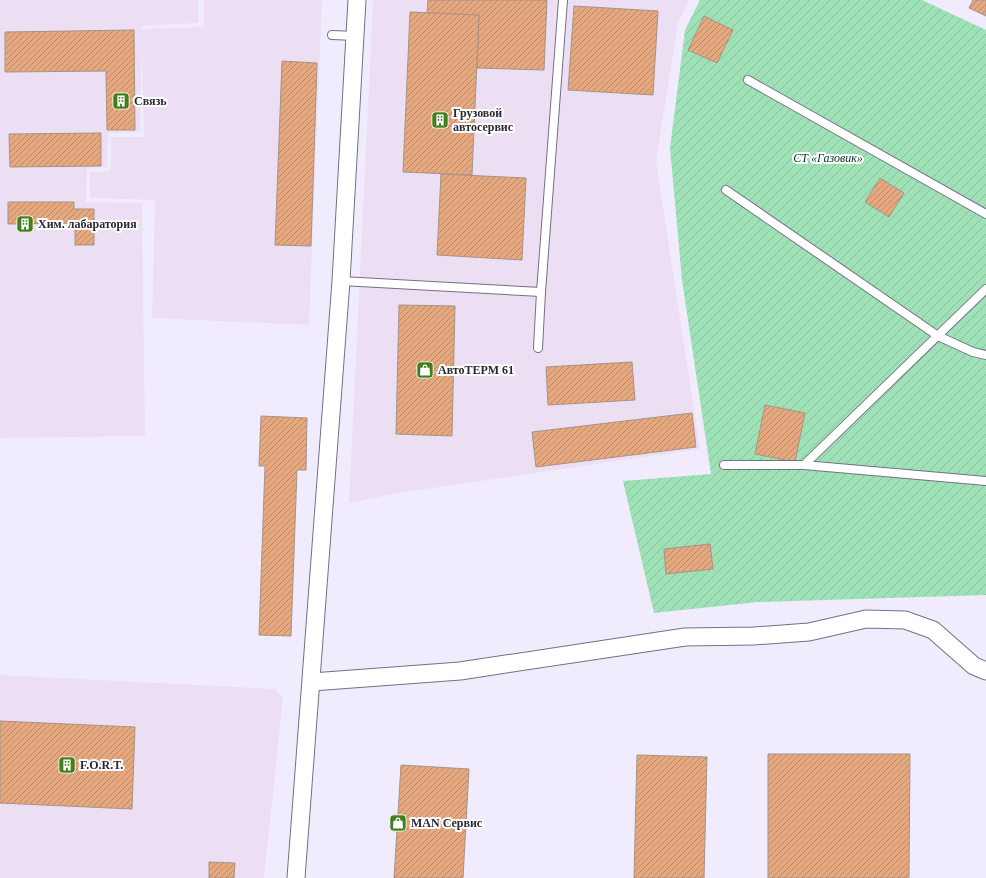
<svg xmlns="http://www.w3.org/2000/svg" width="986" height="878" font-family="'Times New Roman',serif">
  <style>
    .industrial { fill: #eddff3 }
    .garden { fill: url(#garden-furrows) }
    .building { fill: url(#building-hatch); stroke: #a79387 }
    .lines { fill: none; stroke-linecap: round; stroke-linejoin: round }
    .lane-casing { stroke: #747083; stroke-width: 10 }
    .street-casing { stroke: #747083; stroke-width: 19 }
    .lane { stroke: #fff; stroke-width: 8 }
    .street { stroke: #fff; stroke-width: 17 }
    .labels { text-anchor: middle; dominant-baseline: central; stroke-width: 4; stroke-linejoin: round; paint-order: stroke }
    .poi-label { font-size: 12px; font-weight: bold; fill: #2a2830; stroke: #fff; text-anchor: start }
    .park-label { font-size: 12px; font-style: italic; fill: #00361c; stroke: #fff }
  </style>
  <defs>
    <pattern id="garden-furrows" width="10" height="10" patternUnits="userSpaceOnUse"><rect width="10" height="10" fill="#9fe1b7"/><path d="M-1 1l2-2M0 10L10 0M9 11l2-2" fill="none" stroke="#89c19e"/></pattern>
    <pattern id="building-hatch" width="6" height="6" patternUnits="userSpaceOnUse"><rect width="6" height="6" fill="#e6a87f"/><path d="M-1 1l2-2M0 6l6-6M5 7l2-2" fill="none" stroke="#bb8968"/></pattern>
  </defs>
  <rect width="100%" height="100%" fill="#f0ecfe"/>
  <g class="industrial">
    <path d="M0,0H198V23L142,26V29L204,27V0H322L309,325L152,318L155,200L90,198V172L111,171V137H144L142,44L140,132L108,133L107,167L87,168L86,202L142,203L145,436L0,438Z"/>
    <path d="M373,0H689L678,24L656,161L700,449L398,493L349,503Z"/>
    <path d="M0,675L275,689L283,699L264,878H0Z"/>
  </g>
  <path class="garden" d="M700,0H922L986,30V595L758,602L654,613L623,481L711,474L682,280L670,148L685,30Z"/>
  <g class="building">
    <path d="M428,0H547L544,70L477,68L479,15L427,13Z"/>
    <path d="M973,0H986V16L969,8Z"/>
    <path d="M574,6L658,11L653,95L568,90Z"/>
    <path d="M410,12L479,15L472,175L403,172Z"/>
    <path d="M704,16L733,30L717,63L688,50Z"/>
    <path d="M134,30L135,130H107L106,71L5,72V32Z"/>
    <path d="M282,61L317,63L311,246L275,245Z"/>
    <path d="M101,133V166L10,167L9,134Z"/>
    <path d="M441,174L526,178L522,260L437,255Z"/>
    <path d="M880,178L904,193L889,217L865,202Z"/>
    <path d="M8,202H74V209H94V245H75V223L8,224Z"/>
    <path d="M399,305L455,306L452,436L396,434Z"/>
    <path d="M632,362L635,400L548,405L546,367Z"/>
    <path d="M765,405L805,413L795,462L755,454Z"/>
    <path d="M692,413L696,447L536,467L532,432Z"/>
    <path d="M261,416L307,418L306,470H297L291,636L259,635L265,466H259Z"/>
    <path d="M710,544L713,569L666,574L664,549Z"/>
    <path d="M0,721L135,727L132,809L0,803Z"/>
    <path d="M768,754H910L909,878H768Z"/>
    <path d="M637,755L707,757L704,878H634Z"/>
    <path d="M401,765L469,769L463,878H394Z"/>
    <path d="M209,862L235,863L234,878H209Z"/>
  </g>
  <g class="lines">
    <defs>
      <g id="lane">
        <path d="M332,35L355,36"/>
        <path d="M748,80L986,214"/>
        <path d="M726,190L938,336L973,352L986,355"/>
        <path d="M341,281L541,292L563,0"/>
        <path d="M538,348L541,292"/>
        <path d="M724,465H804L986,481"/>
        <path d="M804,465L986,289"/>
      </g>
      <g id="street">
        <path d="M312,682L460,671L685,637L754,636L809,632L866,619L905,620L933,630L974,666L986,671"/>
        <path d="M296,878L341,281L357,0"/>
      </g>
    </defs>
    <use href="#lane" class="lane-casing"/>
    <use href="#street" class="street-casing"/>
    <use href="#lane" class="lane"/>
    <use href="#street" class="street"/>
  </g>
  <defs>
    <symbol id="building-square" viewBox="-11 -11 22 22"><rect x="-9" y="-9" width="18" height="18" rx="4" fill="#437f1c" stroke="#fff"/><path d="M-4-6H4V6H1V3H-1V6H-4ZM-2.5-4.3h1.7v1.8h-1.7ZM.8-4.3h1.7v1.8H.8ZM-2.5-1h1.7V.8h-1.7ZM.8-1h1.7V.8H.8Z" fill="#fff"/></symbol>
    <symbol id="shop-square" viewBox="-11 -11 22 22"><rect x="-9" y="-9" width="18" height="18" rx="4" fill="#437f1c" stroke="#fff"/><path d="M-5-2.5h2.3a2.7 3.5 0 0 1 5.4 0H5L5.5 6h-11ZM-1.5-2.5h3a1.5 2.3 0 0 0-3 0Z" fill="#fff"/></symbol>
  </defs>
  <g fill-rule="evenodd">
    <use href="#building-square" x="111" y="91" width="20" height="20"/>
    <use href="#building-square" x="430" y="110" width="20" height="20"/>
    <use href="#building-square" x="15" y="214" width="20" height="20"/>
    <use href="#shop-square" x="415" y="360" width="20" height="20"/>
    <use href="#building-square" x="57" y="755" width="20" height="20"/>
    <use href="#shop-square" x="388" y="813" width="20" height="20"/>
  </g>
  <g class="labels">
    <g class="poi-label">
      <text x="134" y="101">Связь</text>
      <text x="453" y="113">Грузовой<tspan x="453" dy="14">автосервис</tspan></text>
      <text x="38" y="224">Хим. лабаратория</text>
      <text x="438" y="370">АвтоТЕРМ 61</text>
      <text x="80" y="765">F.O.R.T.</text>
      <text x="411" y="823">MAN Сервис</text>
    </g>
    <g class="park-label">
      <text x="828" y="158">СТ «Газовик»</text>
    </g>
  </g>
</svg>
